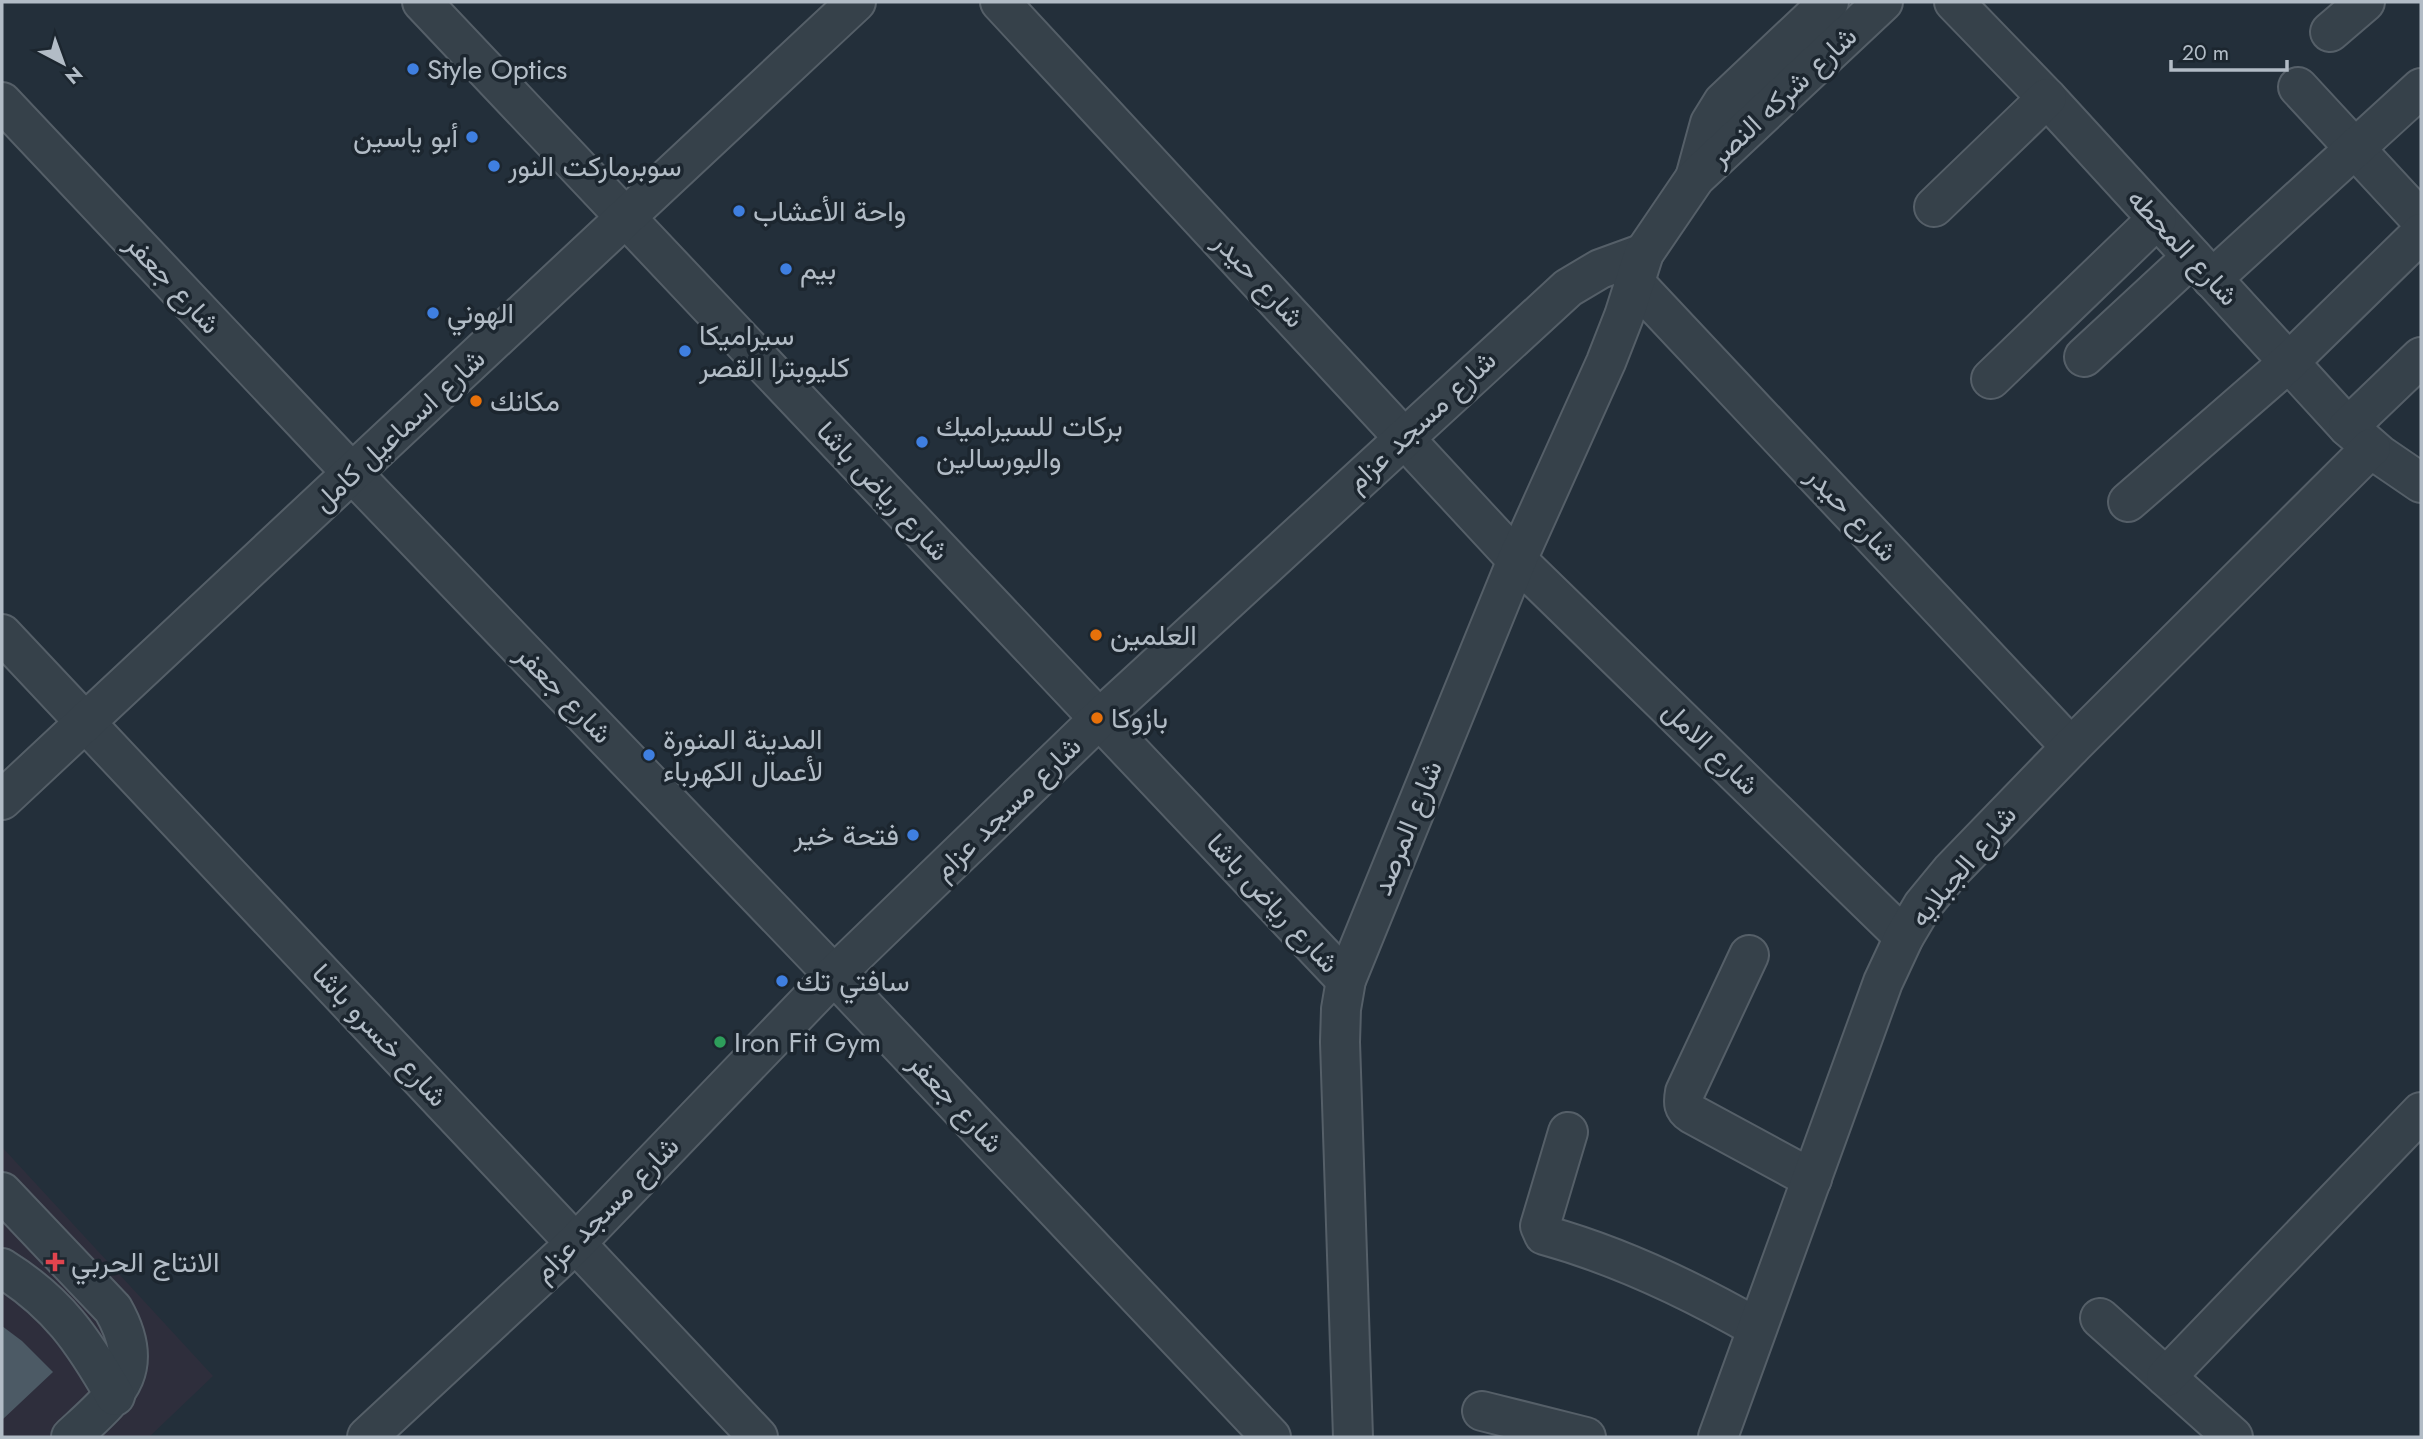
<svg xmlns="http://www.w3.org/2000/svg" width="2423" height="1439" font-family="Jost,Vazirmatn,sans-serif">
  <style>
    .medical { fill: #2e2e3c }
    .building { fill: #4c5a65 }
    .lines { fill: none; stroke-linecap: round; stroke-linejoin: round }
    .minor-casing { stroke: #555f68; stroke-width: 42 }
    .minor { stroke: #36414a; stroke-width: 38 }
    .shop-dot { fill: #3f7fe0; stroke: #1c262f; stroke-width: 2.5 }
    .food-dot { fill: #e8710a; stroke: #1c262f; stroke-width: 2.5 }
    .leisure-dot { fill: #2e9e5b; stroke: #1c262f; stroke-width: 2.5 }
    .health-dot { fill: #e0444e; stroke: #1c262f; stroke-width: 2.5 }
    .labels { text-anchor: middle; dominant-baseline: central; stroke-width: 7; stroke-linejoin: round; paint-order: stroke }
    .poi-label { font-size: 28px; fill: #b2bcc6; stroke: #1c262f; text-anchor: start }
    .street-label { font-size: 28px; fill: #b2bcc6; stroke: #1c262f }
  </style>
  <rect width="100%" height="100%" fill="#232f3a"/>
  <path class="medical" d="M2,1147L213,1376L149,1437H2Z"/>
  <path class="building" d="M2,1326L22,1341L53,1372L2,1420Z"/>
  <g class="lines">
    <defs>
      <g id="minor">
        <path d="M422,2L1346,980"/>
        <path d="M1000,2L1517,560L1904,937"/>
        <path d="M1954,2L2047,98L2348,427L2380,455L2421,483"/>
        <path d="M2330,32L2365,2"/>
        <path d="M2298,87L2421,220"/>
        <path d="M2,102L352,473L834,975L1271,1437"/>
        <path d="M1695,178L1710,123L1723,102L1829,2"/>
        <path d="M1934,207L2047,98"/>
        <path d="M2212,279L2421,88"/>
        <path d="M1633,281L2071,747"/>
        <path d="M2084,357L2192,257"/>
        <path d="M1991,379L2157,219"/>
        <path d="M2348,427L2421,357"/>
        <path d="M2128,502L2289,362L2421,233"/>
        <path d="M2,634L758,1437"/>
        <path d="M2,800L856,2"/>
        <path d="M1749,955L1685,1092C1683,1103 1683,1108 1692,1114L1812,1179"/>
        <path d="M1568,1132L1540,1226L1544,1235C1620,1256 1689,1289 1757,1328"/>
        <path d="M2,1192L113,1309C149,1372 115,1396 71,1437"/>
        <path d="M2,1268C58,1303 83,1340 115,1396"/>
        <path d="M2100,1318L2233,1437"/>
        <path d="M2166,1377L2421,1112"/>
        <path d="M1482,1411L1586,1437"/>
        <path d="M367,1437L576,1243L834,975L1099,719L1568,288L1600,269L1644,253"/>
        <path d="M1353,1437L1340,1042L1341,1009L1346,980L1517,560L1606,362L1624,316L1644,253L1695,178L1883,2"/>
        <path d="M1718,1437L1883,982L1904,937L1923,905L1951,871L2071,747L2371,448"/>
      </g>
    </defs>
    <use href="#minor" class="minor-casing"/>
    <use href="#minor" class="minor"/>
  </g>
  <g class="shop-dot">
    <circle cx="413" cy="69" r="7"/>
    <circle cx="472" cy="137" r="7"/>
    <circle cx="494" cy="166" r="7"/>
    <circle cx="739" cy="211" r="7"/>
    <circle cx="786" cy="269" r="7"/>
    <circle cx="433" cy="313" r="7"/>
    <circle cx="685" cy="351" r="7"/>
    <circle cx="922" cy="442" r="7"/>
    <circle cx="649" cy="755" r="7"/>
    <circle cx="913" cy="835" r="7"/>
    <circle cx="782" cy="981" r="7"/>
  </g>
  <g class="food-dot">
    <circle cx="476" cy="401" r="7"/>
    <circle cx="1096" cy="635" r="7"/>
    <circle cx="1097" cy="718" r="7"/>
  </g>
  <circle class="leisure-dot" cx="720" cy="1042" r="7"/>
  <path class="health-dot" d="M51.5 1251.5h7v7h7v7h-7v7h-7v-7h-7v-7h7z"/>
  <g class="labels">
    <g class="poi-label">
      <text x="427" y="69">Style Optics</text>
      <text x="458" y="137" text-anchor="end">أبو ياسين</text>
      <text x="508" y="166">سوبرماركت النور</text>
      <text x="753" y="211">واحة الأعشاب</text>
      <text x="800" y="269">بيم</text>
      <text x="447" y="313">الهوني</text>
      <text x="699" y="335">سيراميكا<tspan x="699" dy="32">كليوبترا القصر</tspan></text>
      <text x="490" y="401">مكانك</text>
      <text x="936" y="426">بركات للسيراميك<tspan x="936" dy="32">والبورسالين</tspan></text>
      <text x="1110" y="635">العلمين</text>
      <text x="1111" y="718">بازوكا</text>
      <text x="663" y="739">المدينة المنورة<tspan x="663" dy="32">لأعمال الكهرباء</tspan></text>
      <text x="899" y="835" text-anchor="end">فتحة خير</text>
      <text x="796" y="981">سافتي تك</text>
      <text x="734" y="1042">Iron Fit Gym</text>
      <text x="71" y="1262">الانتاج الحربي</text>
    </g>
    <g class="street-label">
      <text transform="translate(1783 96) rotate(-43)">شارع شركه النصر</text>
      <text transform="translate(2183 247) rotate(47)">شارع المحطه</text>
      <text transform="translate(1259 280) rotate(47)">شارع حيدر</text>
      <text transform="translate(173 284) rotate(47)">شارع جعفر</text>
      <text transform="translate(1421 421) rotate(-43)">شارع مسجد عزام</text>
      <text transform="translate(399 430) rotate(-43)">شارع اسماعيل كامل</text>
      <text transform="translate(883 491) rotate(47)">شارع رياض باشا</text>
      <text transform="translate(1852 514) rotate(47)">شارع حيدر</text>
      <text transform="translate(564 694) rotate(46)">شارع جعفر</text>
      <text transform="translate(1711 748) rotate(44)">شارع الامل</text>
      <text transform="translate(1007 808) rotate(-44)">شارع مسجد عزام</text>
      <text transform="translate(1407 828) rotate(-68)">شارع المرصد</text>
      <text transform="translate(1963 866) rotate(-50)">شارع الجبلايه</text>
      <text transform="translate(1273 903) rotate(47)">شارع رياض باشا</text>
      <text transform="translate(380 1035) rotate(47)">شارع خسرو باشا</text>
      <text transform="translate(956 1103) rotate(47)">شارع جعفر</text>
      <text transform="translate(606 1209) rotate(-45)">شارع مسجد عزام</text>
    </g>
  </g>
  <rect width="2423" height="1439" fill="none" stroke="#b2bcc6" stroke-width="7"/>
  <g transform="translate(63 63) rotate(139)" stroke="#1c262f" stroke-width="5" paint-order="stroke">
  <path d="M0-5L12 26L0 18L-12 26Z" fill="#b2bcc6"/>
  <text y="-10" font-size="19" font-weight="bold" text-anchor="middle" fill="#b2bcc6">N</text>
  </g>
  <path d="M2171 60v10h116v-10" fill="none" stroke="#b2bcc6" stroke-width="3.5"/>
  <text x="2182" y="60" font-size="21" fill="#b2bcc6" stroke="#1c262f" stroke-width="5" paint-order="stroke">20 m</text>
</svg>
